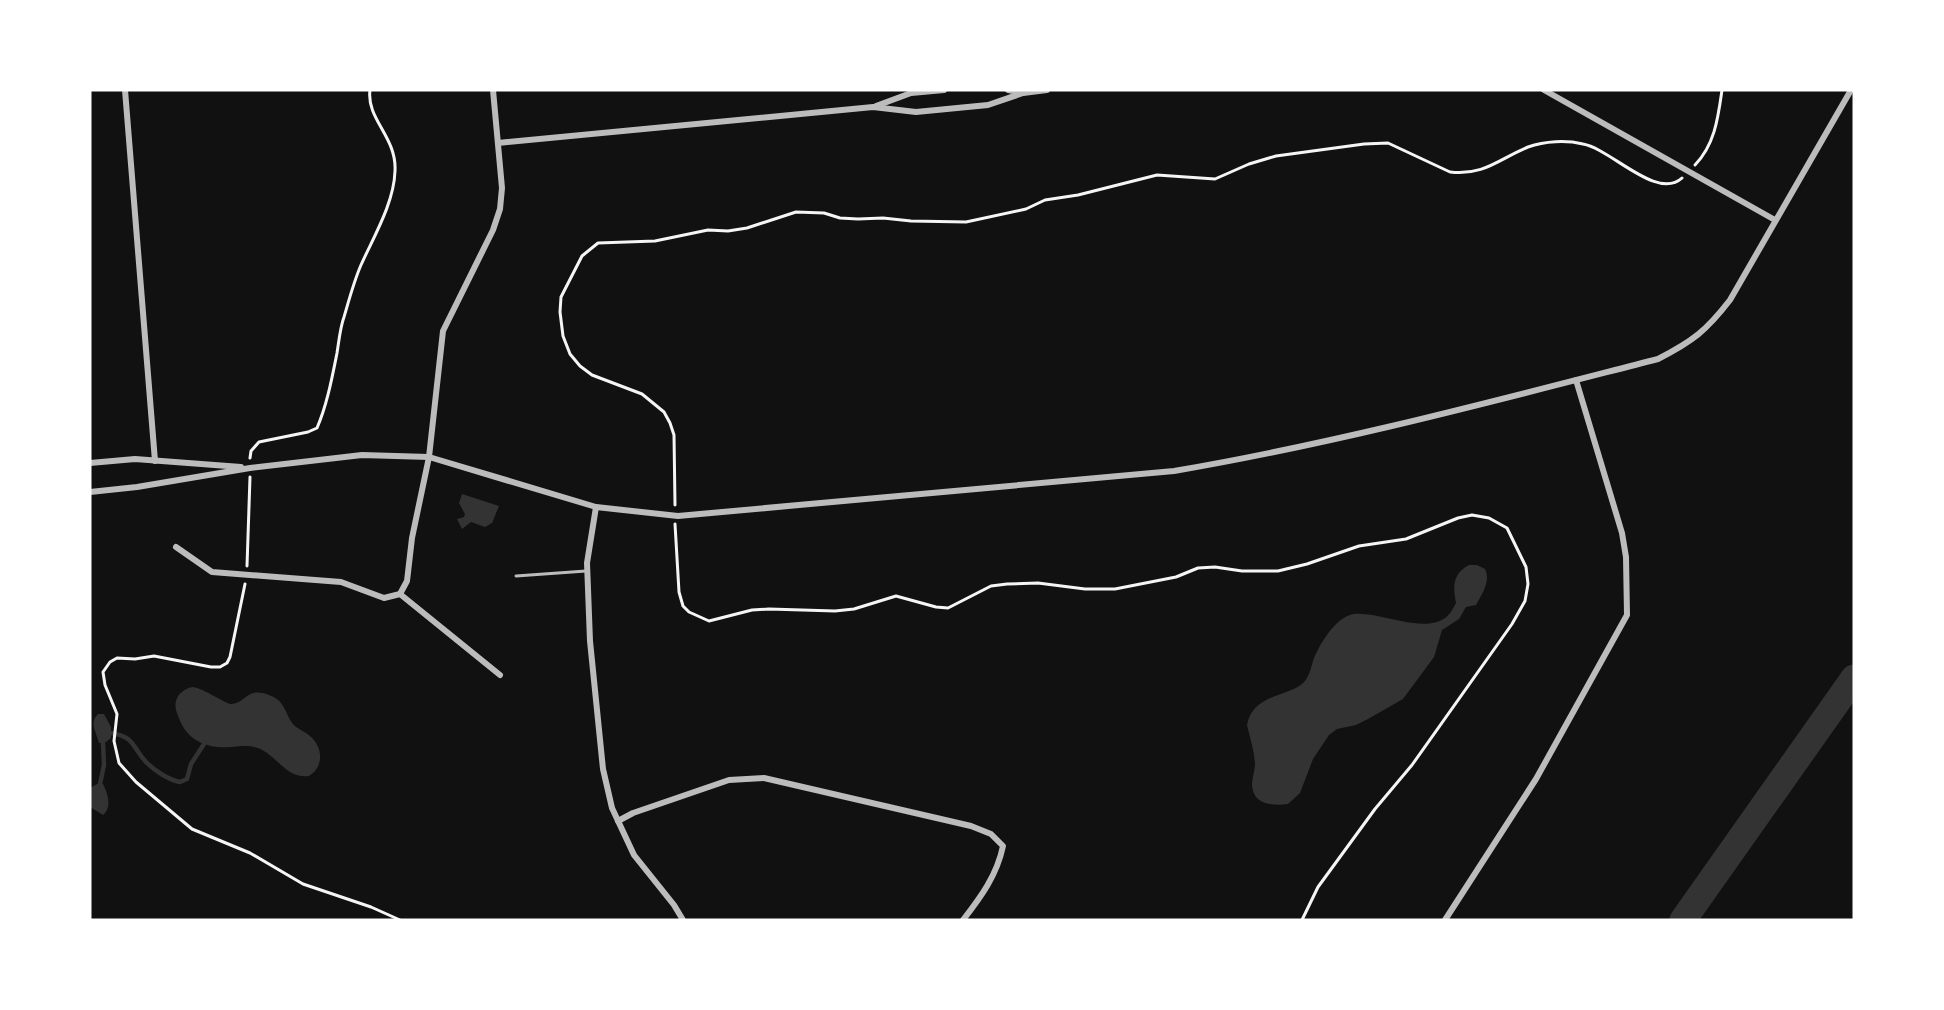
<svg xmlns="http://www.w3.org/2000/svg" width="1944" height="1010" font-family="Jost,sans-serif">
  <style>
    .water { fill: #333 }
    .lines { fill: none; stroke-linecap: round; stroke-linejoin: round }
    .stream { stroke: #333; stroke-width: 4.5 }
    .river { stroke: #333; stroke-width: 27 }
    .path { stroke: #f5f5f5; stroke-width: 3 }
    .service { stroke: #bcbcbc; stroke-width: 3 }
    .minor { stroke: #bcbcbc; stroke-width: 6 }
  </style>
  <rect width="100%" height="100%" fill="#111"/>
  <g class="water">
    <path d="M462,494L499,506L492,523L485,527L471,522L462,529L457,519L464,517L465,514L459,503Z"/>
    <path d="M1469,565H1477L1485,569C1491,581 1482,594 1476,605L1466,607L1459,619L1442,630L1434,657L1403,699L1368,719L1356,725L1337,729L1329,735L1313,759L1300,793L1288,804C1273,806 1253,805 1252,785C1252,779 1254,773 1255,766C1255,753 1250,738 1247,725C1253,693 1290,697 1304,682C1309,677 1311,668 1313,661C1319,645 1335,617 1354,614C1379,611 1422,634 1445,618C1450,615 1453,608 1456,603C1453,587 1452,574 1469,565Z"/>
    <path d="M193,687C205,689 224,703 231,704C246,704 246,686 269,695C287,701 285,717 295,726C300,730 306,732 311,737C323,748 324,767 309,776C286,779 278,756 258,748C249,745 241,746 231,747C210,749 190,742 181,723C178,716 174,708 176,701C178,693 186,688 193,687Z"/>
    <path d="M98,714H104L111,727V738L106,742L99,743C96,731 89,723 98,714Z"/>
    <path d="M97,784H103C108,794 112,808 103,815L90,807V788Z"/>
  </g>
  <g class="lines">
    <g class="stream">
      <path d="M111,733C136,737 132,748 147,763C155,771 169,780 180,782L187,779L191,764L204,744"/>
      <path d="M100,784L104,765L103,742"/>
    </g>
    <path class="river" d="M1683,920L1854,678"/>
    <g class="path">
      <path d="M1695,165C1715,144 1718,118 1722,90"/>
      <path d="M250,458L251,451L259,442L308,432L317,428C327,405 332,378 337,353C339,341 340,328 344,317C349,300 354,281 361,265C374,236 394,203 395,171C397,137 366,119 370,90"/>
      <path d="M675,505L674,435L670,423L664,412L642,394L592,375L580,366L570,354L563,336L560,312L561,297L582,256L598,243L655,241L708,230L728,231L747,228L796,212L824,213L840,218L858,219L883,218L911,221L966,222L1026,209L1045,200L1078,195L1157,175L1215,179L1249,164L1276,156L1364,144L1388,143L1450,172C1484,176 1499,159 1528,147C1545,141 1566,140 1583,144C1611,149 1657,201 1682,178"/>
      <path d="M675,524L679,592L683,606L689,612L709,621L752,610L769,609L835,611L854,609L896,596L936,607L948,608L991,586L1007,584L1038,583L1085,589H1115L1176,577L1198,568L1215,567L1242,571H1278L1307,564L1359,546L1406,539L1458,518L1472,515L1489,518L1507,528L1526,567L1528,584L1525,601L1512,624L1412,765L1375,809L1318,887L1302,920"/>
      <path d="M247,566L250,477"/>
      <path d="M245,584L230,657L227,663L220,667H211L154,656L135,659L117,658L110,662L103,672L105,685L117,714L114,741L119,763L136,782L192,829L250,853L303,884L371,907L400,920"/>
    </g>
    <path class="service" d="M516,576L586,571"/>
    <g class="minor">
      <path d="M125,90L155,461"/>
      <path d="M1008,90L1023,93"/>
      <path d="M1544,90L1775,220"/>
      <path d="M876,106L911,93L944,90"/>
      <path d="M498,143L873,107L916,112L988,105L1023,93L1047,90"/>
      <path d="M90,463L135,459L241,467"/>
      <path d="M90,492L137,487L250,468L362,455L429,457L596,507L678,516L1174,471C1338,443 1498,400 1658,359C1693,341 1706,331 1730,300L1851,90"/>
      <path d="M596,507L587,563L590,641L603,769L612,808L634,855L674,905L683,920"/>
      <path d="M176,547L212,572L341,582L384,598L400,594L407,581L412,538L429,457L443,331L493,230L500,209L502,188L493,90"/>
      <path d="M400,594L500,675"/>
      <path d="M618,821L633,813L729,780L764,778L971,826L991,834L1003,846C997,875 981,897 963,920"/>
      <path d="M1445,920L1536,779L1627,615L1626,557L1622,533L1576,380"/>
    </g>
  </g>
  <rect width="1944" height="1010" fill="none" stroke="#ffffff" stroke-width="183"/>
</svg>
